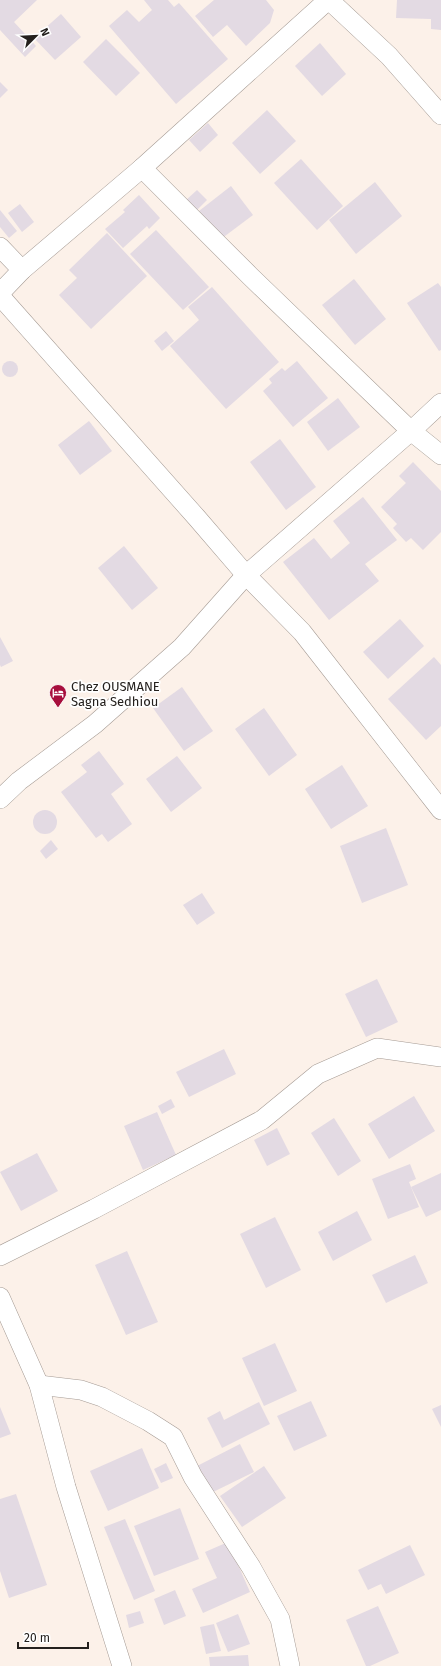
<svg xmlns="http://www.w3.org/2000/svg" width="441" height="1666" font-family="'Fira Sans',sans-serif">
  <style>
    .building { fill: #e3dae3 }
    .lines { fill: none; stroke-linecap: round; stroke-linejoin: round }
    .street-casing { stroke: #a59b94; stroke-width: 20 }
    .street { stroke: #fff; stroke-width: 19 }
    .labels { text-anchor: middle; dominant-baseline: central; stroke-width: 3.5; stroke-linejoin: round; paint-order: stroke }
    .poi-label { font-size: 13px; fill: #24201d; stroke: #fff; text-anchor: start }
  </style>
  <rect width="100%" height="100%" fill="#fcf1e9"/>
  <g class="building">
    <path d="M0,0H37L14,22L36,46L25,57L0,30Z"/>
    <path d="M144,0H168L174,7L179,3L228,59L176,104L109,26L127,10L139,22L152,10Z"/>
    <path d="M214,0H266L274,10L270,23L246,46L227,25L213,37L195,16Z"/>
    <path d="M397,0H441V30L431,29V19L396,18Z"/>
    <path d="M61,14L81,37L55,60L34,38Z"/>
    <path d="M106,39L140,73L116,96L83,62Z"/>
    <path d="M320,43L346,74L322,96L295,66Z"/>
    <path d="M0,82L8,90L0,98Z"/>
    <path d="M267,110L296,141L260,174L232,143Z"/>
    <path d="M208,123L218,135L200,152L189,140Z"/>
    <path d="M301,159L343,206L317,230L274,183Z"/>
    <path d="M375,182L402,216L356,254L329,220Z"/>
    <path d="M231,186L253,215L221,239L199,211Z"/>
    <path d="M197,190L207,200L195,212L185,201Z"/>
    <path d="M139,195L160,218L149,229L147,226L123,248L105,229L125,212L123,210Z"/>
    <path d="M20,204L34,222L22,232L8,213Z"/>
    <path d="M0,210L17,231L9,238L0,227Z"/>
    <path d="M156,230L209,287L183,310L130,254Z"/>
    <path d="M107,233L147,276L91,329L59,295L77,278L69,270Z"/>
    <path d="M354,279L386,319L355,345L322,305Z"/>
    <path d="M438,283L441,287V350L439,351L407,303Z"/>
    <path d="M212,287L279,362L226,409L170,346L199,320L188,307Z"/>
    <path d="M166,331L174,341L162,351L154,341Z"/>
    <circle cx="10" cy="369" r="8"/>
    <path d="M297,361L328,398L293,427L263,391L272,383L269,379L282,368L285,371Z"/>
    <path d="M338,398L360,427L328,451L307,422Z"/>
    <path d="M89,421L112,451L80,475L58,445Z"/>
    <path d="M280,439L316,487L286,510L250,462Z"/>
    <path d="M413,462L441,491V532L423,550L411,538L406,542L393,528L397,524L381,507L406,483L399,476Z"/>
    <path d="M363,497L397,540L365,564L379,581L329,620L283,562L314,538L331,559L350,543L333,521Z"/>
    <path d="M124,546L158,588L132,610L98,568Z"/>
    <path d="M400,619L424,646L388,679L363,652Z"/>
    <path d="M0,637L13,661L1,667L0,665Z"/>
    <path d="M434,657L441,665V726L426,740L388,699Z"/>
    <path d="M182,687L213,731L184,751L153,708Z"/>
    <path d="M264,708L297,755L269,776L235,729Z"/>
    <path d="M99,751L124,784L111,794L132,824L108,842L102,834L96,838L61,792L87,772L81,765Z"/>
    <path d="M177,756L202,788L171,812L146,779Z"/>
    <path d="M342,765L368,806L331,829L305,789Z"/>
    <circle cx="45" cy="822" r="12"/>
    <path d="M386,828L408,885L362,903L340,846Z"/>
    <path d="M51,840L58,849L46,859L40,851Z"/>
    <path d="M202,893L215,913L197,925L183,905Z"/>
    <path d="M377,979L398,1022L366,1037L345,994Z"/>
    <path d="M224,1049L236,1074L189,1097L176,1072Z"/>
    <path d="M414,1096L435,1131L389,1159L368,1124Z"/>
    <path d="M171,1099L175,1107L162,1114L158,1106Z"/>
    <path d="M157,1112L176,1155L143,1170L124,1126Z"/>
    <path d="M334,1118L361,1161L338,1176L311,1133Z"/>
    <path d="M277,1128L290,1154L267,1166L254,1140Z"/>
    <path d="M37,1153L58,1191L21,1211L0,1172Z"/>
    <path d="M410,1164L416,1179L409,1182L419,1207L388,1219L372,1179Z"/>
    <path d="M441,1173V1210L426,1217L411,1187Z"/>
    <path d="M357,1211L372,1240L333,1261L318,1232Z"/>
    <path d="M275,1217L301,1270L266,1288L240,1234Z"/>
    <path d="M127,1251L158,1322L126,1335L95,1265Z"/>
    <path d="M415,1255L428,1283L386,1303L372,1275Z"/>
    <path d="M275,1343L297,1391L264,1406L242,1358Z"/>
    <path d="M311,1401L327,1436L294,1451L277,1416Z"/>
    <path d="M259,1402L270,1424L222,1448L207,1418L220,1411L224,1420Z"/>
    <path d="M441,1405V1427L432,1409Z"/>
    <path d="M0,1407L11,1434L0,1438Z"/>
    <path d="M240,1444L254,1472L211,1493L197,1466Z"/>
    <path d="M142,1448L159,1488L108,1511L90,1471Z"/>
    <path d="M166,1463L173,1478L161,1483L154,1469Z"/>
    <path d="M264,1466L286,1498L242,1527L220,1496Z"/>
    <path d="M16,1494L47,1585L9,1598L0,1571V1499Z"/>
    <path d="M180,1508L199,1559L154,1576L134,1526Z"/>
    <path d="M125,1519L155,1591L134,1600L104,1527Z"/>
    <path d="M228,1542L250,1592L203,1613L192,1589L217,1578L205,1552Z"/>
    <path d="M410,1545L425,1575L386,1594L381,1584L368,1590L358,1570Z"/>
    <path d="M175,1590L186,1616L164,1625L154,1599Z"/>
    <path d="M378,1606L399,1653L370,1666H366L346,1620Z"/>
    <path d="M140,1611L144,1623L129,1628L126,1615Z"/>
    <path d="M238,1614L250,1644L228,1652L216,1623Z"/>
    <path d="M214,1624L221,1651L206,1654L200,1627Z"/>
    <path d="M248,1655L249,1666H210L209,1657Z"/>
  </g>
  <g class="lines">
    <defs>
      <g id="street">
        <path d="M329,0L389,56L441,115"/>
        <path d="M142,168L250,276L411,431L441,455"/>
        <path d="M0,247L22,270"/>
        <path d="M0,293L22,270L142,168L328,0"/>
        <path d="M0,296L197,518L246,575L302,632L441,810"/>
        <path d="M0,799L19,781L95,724L182,647L246,575L411,431L441,403"/>
        <path d="M0,1256L94,1209L262,1120L318,1074L377,1048L441,1057"/>
        <path d="M0,1297L39,1385L66,1487L122,1666"/>
        <path d="M39,1385L81,1390L102,1397L148,1421L173,1437L193,1477L251,1567L280,1619L290,1666"/>
      </g>
    </defs>
    <use href="#street" class="street-casing"/>
    <use href="#street" class="street"/>
  </g>
  <defs>
    <symbol id="hotel-pin" viewBox="-11 -11 22 30"><path d="M0 17L-7.5 6A9.5 9.5 0 1 1 7.5 6Z" fill="#a70e3c" stroke="#fff"/><path d="M-6-4.5h1.5V1H6V5H4.5V3h-9V5H-6ZM-4 0a1.8 1.8 0 1 1 3.6 0ZM.5 0V-2.5h3Q6-2.5 6 0Z" fill="#fff"/></symbol>
  </defs>
  <g fill-rule="evenodd">
    <use href="#hotel-pin" x="48" y="683" width="20" height="27"/>
  </g>
  <g class="labels">
    <g class="poi-label">
      <text x="71" y="686">Chez OUSMANE<tspan x="71" dy="15">Sagna Sedhiou</tspan></text>
    </g>
  </g>
  <g transform="translate(36 36) rotate(66)" stroke="#ffffff" stroke-width="3" paint-order="stroke">
  <path d="M0-3L7 15L0 10L-7 15Z" fill="#24201d"/>
  <text y="-6" font-size="11" font-weight="bold" text-anchor="middle" fill="#24201d">N</text>
  </g>
  <path d="M18 1642v6h70v-6" fill="none" stroke="#24201d" stroke-width="2"/>
  <text x="24" y="1642" font-size="12" fill="#24201d" stroke="#ffffff" stroke-width="3" paint-order="stroke">20 m</text>
</svg>
